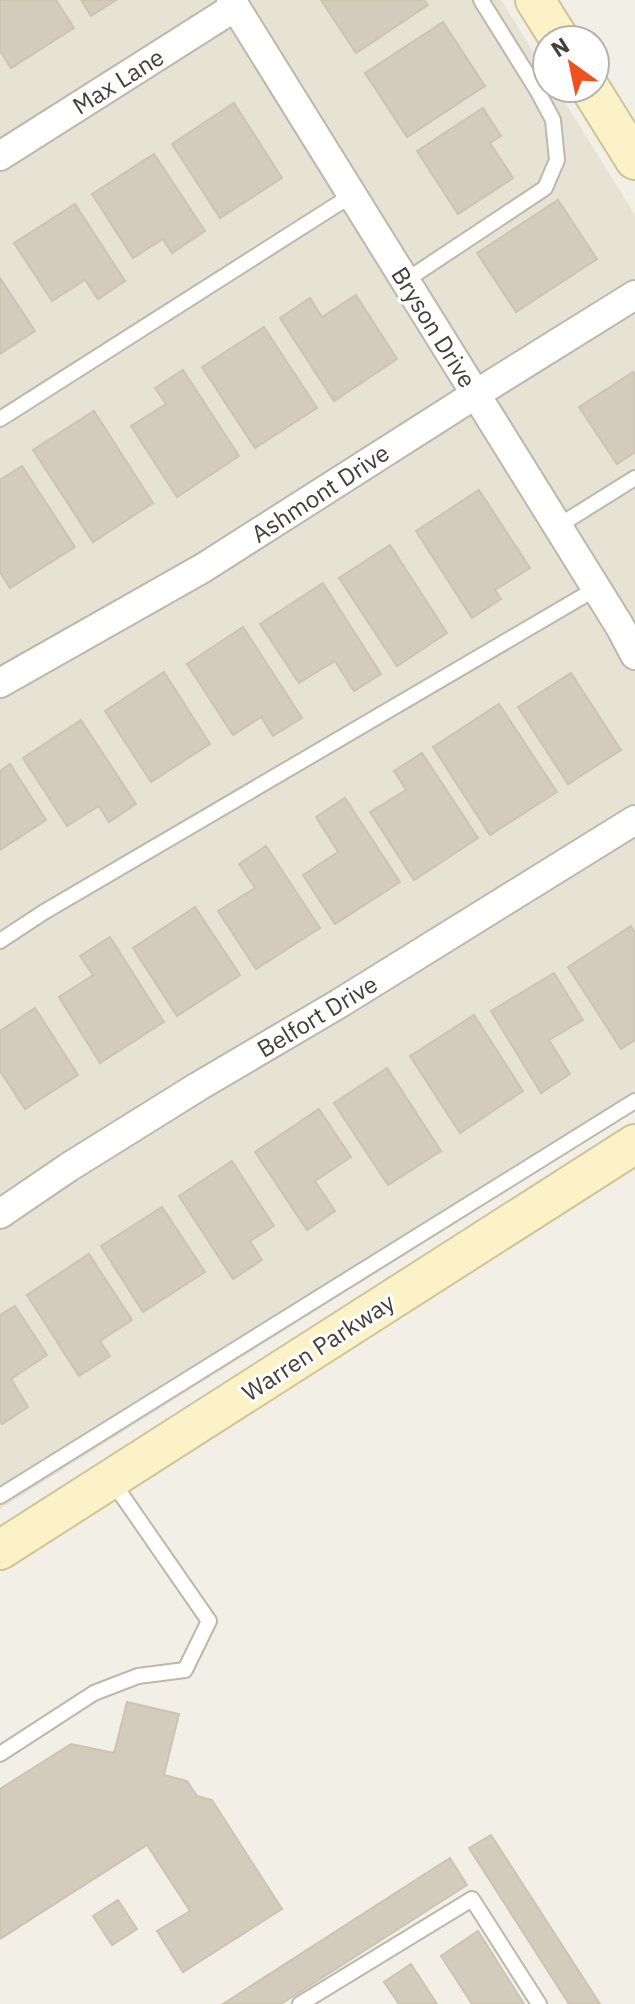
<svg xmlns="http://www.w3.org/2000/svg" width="635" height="2004" font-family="'IBM Plex Sans',sans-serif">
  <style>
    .residential { fill: #e6e2d4 }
    .building { fill: #d3ccbc; stroke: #cdc4b0; stroke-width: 2 }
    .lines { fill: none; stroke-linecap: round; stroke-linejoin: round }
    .service-casing { stroke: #bdb8a9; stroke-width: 18 }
    .minor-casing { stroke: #bdb8a9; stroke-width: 32 }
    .secondary-casing { stroke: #d0c598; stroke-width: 42 }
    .service { stroke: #fff; stroke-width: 14 }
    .minor { stroke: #fff; stroke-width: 28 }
    .secondary { stroke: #fbf3c7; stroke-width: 38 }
    .labels { text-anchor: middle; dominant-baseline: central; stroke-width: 6; stroke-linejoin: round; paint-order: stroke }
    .street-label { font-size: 24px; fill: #444036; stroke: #fff }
  </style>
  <rect width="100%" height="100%" fill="#f2efe6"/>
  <path class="residential" d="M0,0H501L547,74V88H556L635,215V1111L0,1509Z"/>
  <g class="building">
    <path d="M0,0H56L74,28L11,68L0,51Z"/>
    <path d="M81,0H116L91,16Z"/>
    <path d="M321,0H424L428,5L356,53Z"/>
    <path d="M443,22L485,86L407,137L365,73Z"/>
    <path d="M234,103L282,178L220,218L172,144Z"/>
    <path d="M483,108L501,136L490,143L513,178L458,214L417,151Z"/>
    <path d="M154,154L205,231L172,253L163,239L133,258L92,194Z"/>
    <path d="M558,200L597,259L516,312L477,253Z"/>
    <path d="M75,204L125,281L98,299L85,280L52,301L14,243Z"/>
    <path d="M0,278L35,331L0,354Z"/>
    <path d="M356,295L397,359L334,401L280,318L310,298L322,317Z"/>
    <path d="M264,327L317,408L255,448L202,367Z"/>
    <path d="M183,370L239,456L177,497L131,426L166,404L155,388Z"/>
    <path d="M633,372L635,374V452L617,464L579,407Z"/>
    <path d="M94,411L153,503L93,542L33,450Z"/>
    <path d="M22,466L75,547L10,588L0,572V480Z"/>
    <path d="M479,490L530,568L495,590L501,599L472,618L416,531Z"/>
    <path d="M390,545L447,633L397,666L339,578Z"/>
    <path d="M323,583L381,674L354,691L335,661L299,683L260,624Z"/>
    <path d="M243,627L302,718L273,736L261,717L233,735L187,664Z"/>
    <path d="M164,672L210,744L151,782L105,711Z"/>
    <path d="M571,673L621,750L568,784L518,707Z"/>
    <path d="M499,704L557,792L490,835L433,747Z"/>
    <path d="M81,720L136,804L109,822L99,806L67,826L23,758Z"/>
    <path d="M422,753L478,838L414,880L370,812L406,790L394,771Z"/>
    <path d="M10,764L46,820L0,850V771Z"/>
    <path d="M345,798L400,882L335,924L303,875L338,852L316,817Z"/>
    <path d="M266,846L320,928L256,969L218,911L255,888L239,864Z"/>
    <path d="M195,907L240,975L177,1016L133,948Z"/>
    <path d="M631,926L635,933V1040L621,1049L568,967Z"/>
    <path d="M110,937L164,1022L100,1063L59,997L93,975L80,956Z"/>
    <path d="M554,973L583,1020L549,1040L570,1074L541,1093L491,1011Z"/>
    <path d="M35,1008L78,1075L25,1109L0,1071V1031Z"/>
    <path d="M474,1015L523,1091L460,1133L410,1056Z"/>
    <path d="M387,1068L441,1151L388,1185L334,1103Z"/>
    <path d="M319,1109L351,1157L315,1181L335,1211L307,1230L255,1152Z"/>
    <path d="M232,1161L274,1226L250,1241L262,1260L233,1279L179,1196Z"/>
    <path d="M162,1207L205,1272L143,1312L101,1246Z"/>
    <path d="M89,1254L132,1320L100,1341L110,1356L79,1376L27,1295Z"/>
    <path d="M15,1306L47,1355L11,1379L28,1407L2,1424L0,1421V1315Z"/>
    <path d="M127,1702L179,1714L164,1775L187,1781L197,1796L212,1800L282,1909L183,1972L157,1931L190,1911L147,1845L0,1939V1789L71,1744L114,1753Z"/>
    <path d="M491,1835L600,2004H569L469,1848Z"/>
    <path d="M450,1858L467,1885L281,2004H223Z"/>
    <path d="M118,1900L137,1929L112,1945L93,1916Z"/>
    <path d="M478,1931L524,2004H472L441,1956Z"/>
    <path d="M411,1964L437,2004H399L384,1982Z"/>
  </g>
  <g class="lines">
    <defs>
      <g id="service">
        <path d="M405,281L545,188L557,160L553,120L537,90L481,0"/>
        <path d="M0,419L352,195"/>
        <path d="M558,526L635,478"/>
        <path d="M0,941L44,912L597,588"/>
        <path d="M0,1496L635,1101"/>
        <path d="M0,1754L94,1693L138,1676L185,1670L209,1621L112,1481"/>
        <path d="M300,2004L472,1899L539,2004"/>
      </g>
      <g id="minor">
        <path d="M231,0L619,625L635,655"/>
        <path d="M0,156L235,7"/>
        <path d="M0,683L203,568L476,394L635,295"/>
        <path d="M0,1214L69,1167L199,1086L340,1003L635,820"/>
      </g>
      <g id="secondary">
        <path d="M535,0L560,40"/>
        <path d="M590,88L635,160"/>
        <path d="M0,1550L635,1144"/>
      </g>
    </defs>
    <use href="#service" class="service-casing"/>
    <use href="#minor" class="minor-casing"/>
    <use href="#secondary" class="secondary-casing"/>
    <use href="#service" class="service"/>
    <use href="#minor" class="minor"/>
    <use href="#secondary" class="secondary"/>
  </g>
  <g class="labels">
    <g class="street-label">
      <text transform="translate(118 81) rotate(-32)">Max Lane</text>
      <text transform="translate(434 327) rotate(58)">Bryson Drive</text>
      <text transform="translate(320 493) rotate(-33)">Ashmont Drive</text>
      <text transform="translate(317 1016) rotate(-31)">Belfort Drive</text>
      <text transform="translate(318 1347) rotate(-33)">Warren Parkway</text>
    </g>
  </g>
  <g transform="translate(571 64) rotate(327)"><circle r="38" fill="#ffffff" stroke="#b4b3af" stroke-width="2"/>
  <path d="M0-6L14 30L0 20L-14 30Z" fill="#ee5221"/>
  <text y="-12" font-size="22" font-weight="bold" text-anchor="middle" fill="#444036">N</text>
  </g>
</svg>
